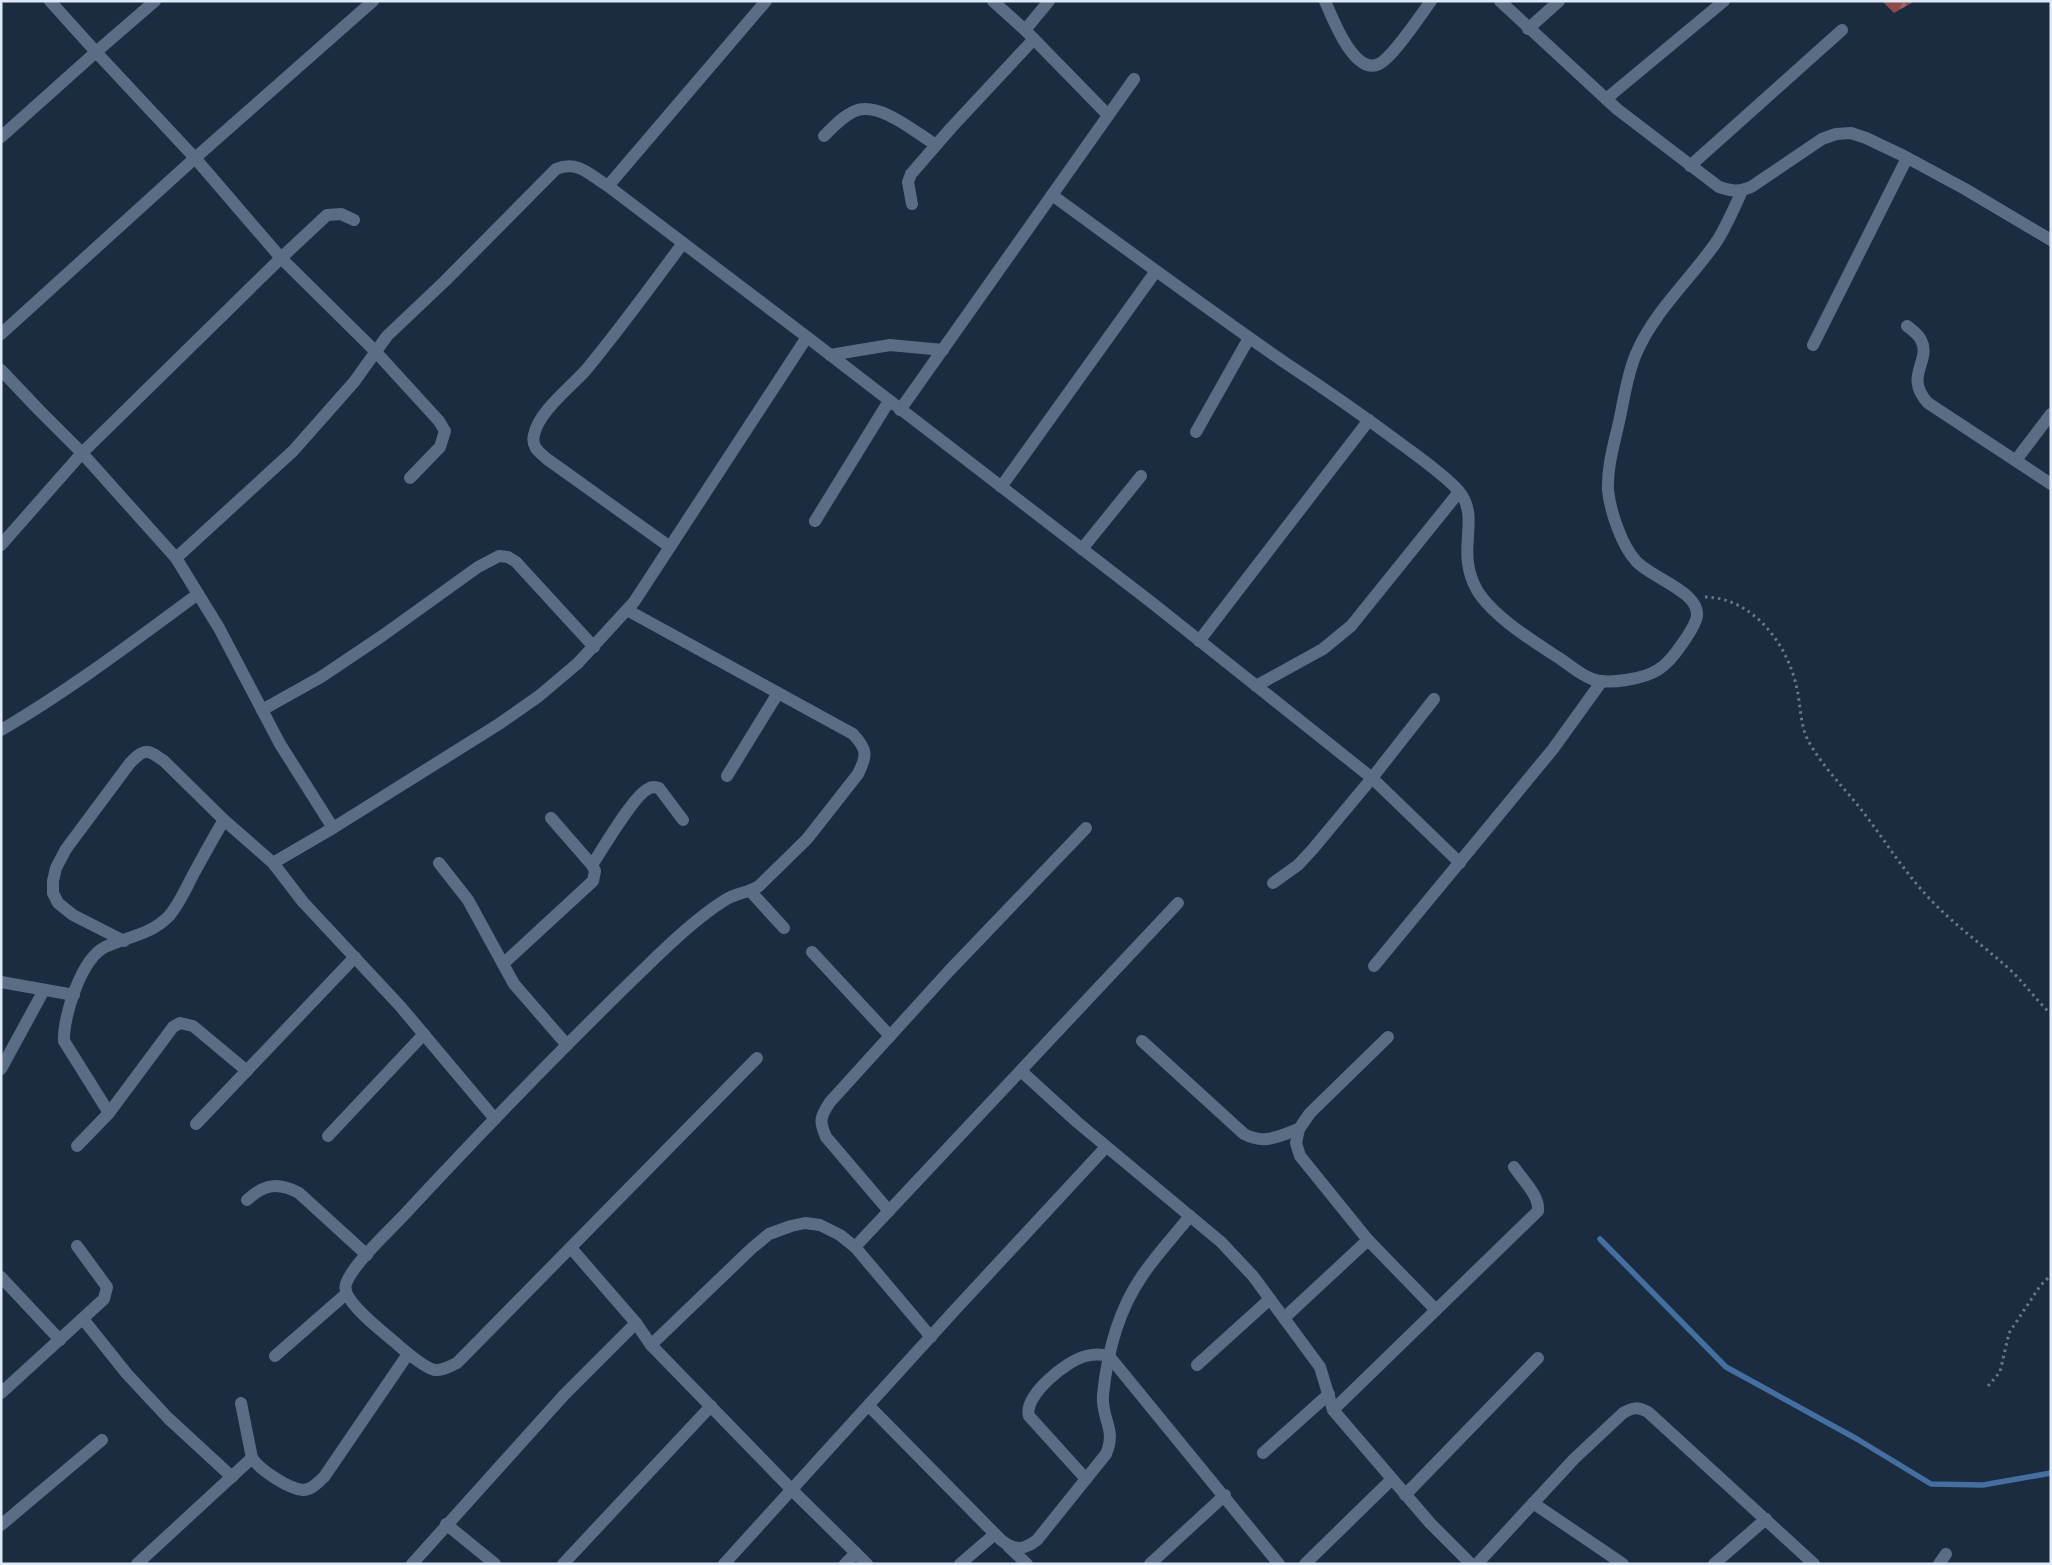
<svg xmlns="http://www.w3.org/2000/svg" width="2052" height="1565" font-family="Figtree,sans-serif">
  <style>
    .forest { fill: url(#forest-firs) }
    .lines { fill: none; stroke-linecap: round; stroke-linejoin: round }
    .stream { stroke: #456ea1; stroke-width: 5.5 }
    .path { stroke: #687789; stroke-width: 3; stroke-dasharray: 2.5 4; stroke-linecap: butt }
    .minor { stroke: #5a6d85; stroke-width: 12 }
  </style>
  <defs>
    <pattern id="forest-firs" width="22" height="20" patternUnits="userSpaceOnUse" patternTransform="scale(1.25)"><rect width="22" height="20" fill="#8e4949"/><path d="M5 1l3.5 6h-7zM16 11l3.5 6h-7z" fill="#9d6364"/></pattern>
  </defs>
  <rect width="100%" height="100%" fill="#1b2c41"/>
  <path class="forest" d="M1882,1H1915L1894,13Z"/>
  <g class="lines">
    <path class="stream" d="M1600,1239L1726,1367L1857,1439L1931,1484L1983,1485L2051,1473"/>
    <g class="path">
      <path d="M1705,597C1754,598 1788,645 1797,689C1801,707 1800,728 1810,744C1823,766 1840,784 1856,803C1881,834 1901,868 1928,897C1952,923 1980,943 2007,967C2023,981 2035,999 2051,1014"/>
      <path d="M1988,1386L2000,1372L2009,1333L2040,1286L2051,1275"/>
    </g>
    <g class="minor">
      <path d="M50,1L96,52L155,1"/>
      <path d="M993,1L1025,30L1108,115"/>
      <path d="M1325,1C1332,17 1354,76 1379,64C1393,57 1420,16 1431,1"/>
      <path d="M1500,1L1617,109L1719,187C1731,191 1739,192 1751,187L1822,139L1836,134L1851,133L1866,138L1904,156L1965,189L2051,240"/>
      <path d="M1528,29L1559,1"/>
      <path d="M1025,30L1049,1"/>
      <path d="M1606,99L1724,1"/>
      <path d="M824,136C833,127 843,116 855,111C879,101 915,132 936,145"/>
      <path d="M1,137L96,52L195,158L281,258L82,453L1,545"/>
      <path d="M1690,166L1842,30"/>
      <path d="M608,186L807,337"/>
      <path d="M1052,195C1129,251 1206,308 1284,362C1325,389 1365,417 1404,446C1423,460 1442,473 1458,490C1477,511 1464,538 1468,563C1469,571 1473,583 1477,590C1493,617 1536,643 1562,660C1572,667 1581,675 1592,679C1603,683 1614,682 1626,680C1654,676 1666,668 1682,644C1687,637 1693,628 1696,620C1705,593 1652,579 1636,561C1622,546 1610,511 1608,490C1607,467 1614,444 1619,422C1624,399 1627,375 1636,354C1654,311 1691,279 1717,241C1727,225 1734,208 1742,191"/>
      <path d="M912,204L908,182L911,174L951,128L1034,39"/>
      <path d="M354,220L341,214L327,215L281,258L375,351L439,421L445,431L440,447L410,478"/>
      <path d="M1907,326C1912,330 1918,334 1921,340C1932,361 1903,376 1928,403L2051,484"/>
      <path d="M1,334L195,158L373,1"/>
      <path d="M1813,345L1907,158"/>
      <path d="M830,355L890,345L943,350"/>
      <path d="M1,370L39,410L82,453L176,558L219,628L280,744L333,828"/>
      <path d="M900,410L1134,79"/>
      <path d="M1196,432L1249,338"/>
      <path d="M2016,460L2051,414"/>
      <path d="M1001,487L1156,271"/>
      <path d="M815,521L889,401"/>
      <path d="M670,547L547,459C539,452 531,447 534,435C538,412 571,387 586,370C620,329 651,286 683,243"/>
      <path d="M1082,549L1141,476"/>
      <path d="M176,558L293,451L354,382L387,336L445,281L556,169C578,160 590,175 608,186L766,1"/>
      <path d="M627,610L853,734C868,750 867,756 858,774L807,839L759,886C749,893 736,893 725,900C698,917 673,941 650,963C566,1044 484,1129 404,1215C390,1230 352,1265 346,1284C340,1301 386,1334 398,1345C405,1351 426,1369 435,1370C443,1371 450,1366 457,1363L757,1058"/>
      <path d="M1199,641L1369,420"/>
      <path d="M1256,686L1323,649L1351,626L1459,492"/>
      <path d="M262,710L321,677L382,636L478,567L499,556L508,557L516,562L594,647"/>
      <path d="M1,730C70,690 134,641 198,594"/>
      <path d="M727,776L778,693"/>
      <path d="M551,818L592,865L595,871L593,881L503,964L514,984L567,1045"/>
      <path d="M439,863L468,900L503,964"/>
      <path d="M592,865C602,850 634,795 648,789C652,786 655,787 659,788L683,820"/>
      <path d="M1273,883L1298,865L1312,850L1372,778L1434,699"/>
      <path d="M751,892L784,928"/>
      <path d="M124,941L73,915L58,903L53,893V881L56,868L66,849L130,763C145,748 147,749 164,761L224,820"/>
      <path d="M812,952L890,1036"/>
      <path d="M1374,966L1553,749L1602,681"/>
      <path d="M1,982L74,995"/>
      <path d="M1388,1037L1310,1113L1299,1129L1296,1143L1300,1156L1368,1240L1436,1310L1333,1410L1430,1523L1471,1564"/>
      <path d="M1142,1041L1244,1134C1265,1145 1278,1136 1299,1129"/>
      <path d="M1,1069L44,990"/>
      <path d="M1021,1071L1077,1122L1221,1242L1253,1276L1320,1367L1333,1410"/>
      <path d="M109,1113L64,1041C63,1017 81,959 105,947C128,936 149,936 169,916C180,903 186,888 194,873C204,855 213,838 224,820L273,863"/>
      <path d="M495,1119L400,1006L303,902L273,863L333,828L499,724L539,696L578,663L634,602L807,337L1151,602L1372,778L1460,863"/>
      <path d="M196,1124L355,957"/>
      <path d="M328,1136L424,1034"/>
      <path d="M77,1146L109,1113L173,1027L180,1023L193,1026L247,1071"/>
      <path d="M247,1200C264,1184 278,1182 299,1193L367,1255"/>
      <path d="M889,1211L826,1137C819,1121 820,1117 830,1102L949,971L1086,828"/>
      <path d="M855,1247L1178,903"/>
      <path d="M571,1248L636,1323L651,1345L792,1490L867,1564"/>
      <path d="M1,1277L60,1340"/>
      <path d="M1436,1310L1538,1211C1540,1196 1522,1179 1514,1167"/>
      <path d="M1284,1318L1368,1240"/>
      <path d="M83,1319L127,1374L168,1418L232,1477"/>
      <path d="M651,1345L751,1249L769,1234L791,1226L805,1223L820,1225L840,1235L855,1247L931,1337"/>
      <path d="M275,1356L346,1294"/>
      <path d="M1197,1365L1270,1299"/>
      <path d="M1,1393L104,1299L107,1287L77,1246"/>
      <path d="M241,1403L252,1458"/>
      <path d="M869,1406L1001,1540C1015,1551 1024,1550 1037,1540L1106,1454C1117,1428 1101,1420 1103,1395C1107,1354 1118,1311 1142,1276C1156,1255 1174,1236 1190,1216"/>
      <path d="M1263,1453L1329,1394"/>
      <path d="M1086,1479L1029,1416C1023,1396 1067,1360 1086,1356C1094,1354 1101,1354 1109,1356L1279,1564"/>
      <path d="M1405,1495L1538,1358"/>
      <path d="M1533,1503L1623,1564"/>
      <path d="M446,1524L495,1564"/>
      <path d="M1,1525L102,1440"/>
      <path d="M1009,1547L1027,1564"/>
      <path d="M137,1564L252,1458C260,1470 289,1489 303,1490C312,1490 318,1482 324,1477L408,1354"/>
      <path d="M412,1564L564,1395L636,1323"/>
      <path d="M563,1564L711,1406"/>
      <path d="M724,1564L953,1312L1106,1147"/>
      <path d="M845,1564L856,1553"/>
      <path d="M960,1564L995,1534"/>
      <path d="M1150,1564L1225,1495"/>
      <path d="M1305,1564L1392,1479"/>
      <path d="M1477,1564L1574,1459L1623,1413C1633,1407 1638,1407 1648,1412L1814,1564"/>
      <path d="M1714,1564L1766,1519"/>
      <path d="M1939,1564L1946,1554"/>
    </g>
  </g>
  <rect width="2052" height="1565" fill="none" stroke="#dee9f7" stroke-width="5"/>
</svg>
